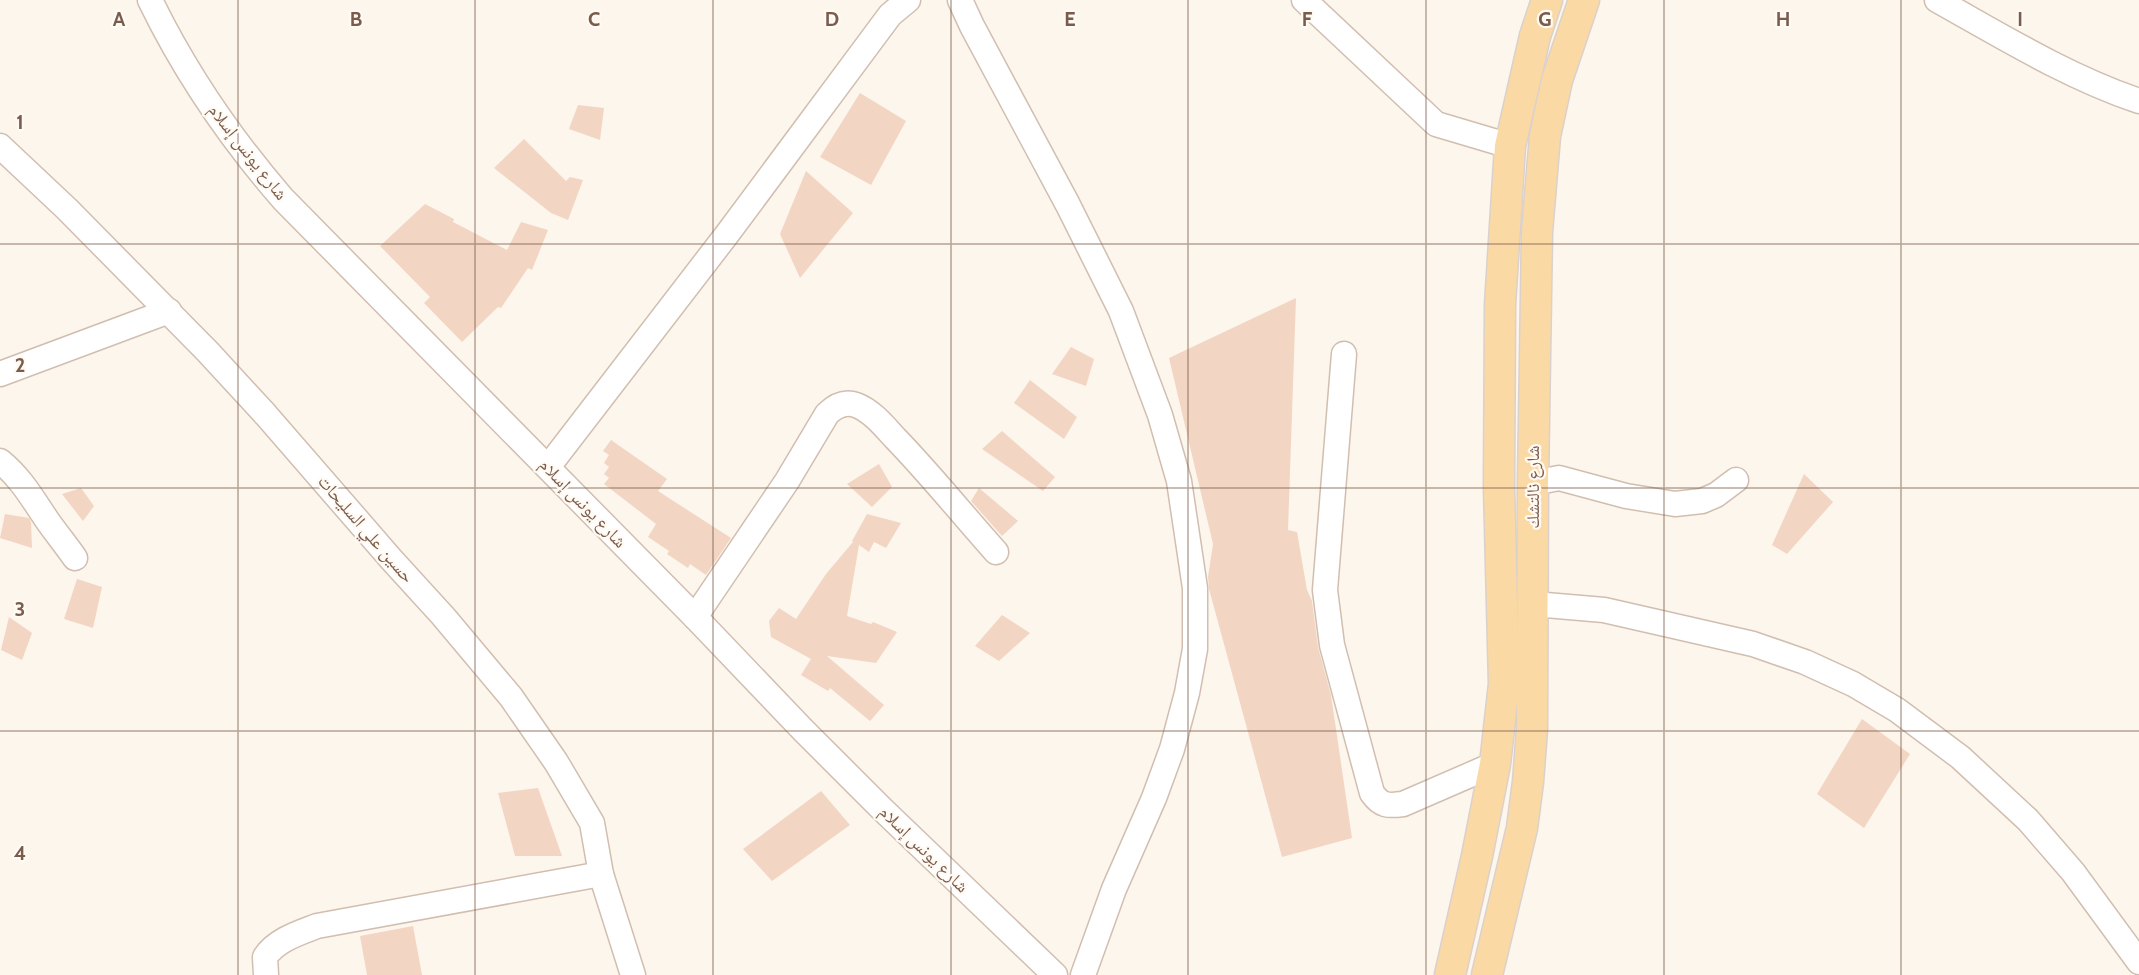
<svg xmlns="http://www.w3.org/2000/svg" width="2139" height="975" font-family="Cabin,'Noto Naskh Arabic',sans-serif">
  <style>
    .building { fill: #f3d5c3 }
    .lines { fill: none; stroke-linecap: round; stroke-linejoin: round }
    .minor-casing { stroke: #d1beb0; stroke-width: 27 }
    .major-casing { stroke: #dad1cd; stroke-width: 33 }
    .minor { stroke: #fff; stroke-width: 24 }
    .major { stroke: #fbd9a5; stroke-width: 30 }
    .grid { fill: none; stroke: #7a5c4d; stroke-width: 1.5; stroke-opacity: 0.55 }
    .labels { text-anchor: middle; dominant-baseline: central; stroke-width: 4.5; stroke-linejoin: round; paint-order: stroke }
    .street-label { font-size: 18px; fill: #7a5c4d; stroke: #fffaf3 }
    .grid-label { font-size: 20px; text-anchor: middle; font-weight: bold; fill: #7a5c4d; stroke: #fffaf3; stroke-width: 4.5; stroke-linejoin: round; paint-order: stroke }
  </style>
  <rect width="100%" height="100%" fill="#fdf6ec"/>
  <g class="building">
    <path d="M860,93L906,121L871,185L820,157Z"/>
    <path d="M578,105L604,108L600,140L569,129Z"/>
    <path d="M524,139L566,181L570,177L583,180L568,220L551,213L494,168Z"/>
    <path d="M806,171L853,213L800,278L780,234Z"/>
    <path d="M425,204L454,219L453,222L507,250L521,222L548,230L532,270L528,268L501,308L498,307L462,342L424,303L430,297L380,246Z"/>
    <path d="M1296,298L1288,530L1297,532L1307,590L1312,601L1318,647L1331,695L1352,838L1282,857L1209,589L1208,577L1213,544L1169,358Z"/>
    <path d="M1071,347L1094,359L1086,386L1052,374Z"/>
    <path d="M1030,380L1077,417L1064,439L1014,403Z"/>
    <path d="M1002,431L1055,477L1043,491L982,449Z"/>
    <path d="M611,440L667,479L658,491L731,538L706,575L690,564L688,568L667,554L669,551L648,537L656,524L604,484L609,478L604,474L609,467L604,463L609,455L603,451Z"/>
    <path d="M879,464L892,487L872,507L847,484Z"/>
    <path d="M1804,474L1833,502L1787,554L1772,545Z"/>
    <path d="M81,488L94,506L83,521L62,494Z"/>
    <path d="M979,488L1018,521L1002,536L971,501Z"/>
    <path d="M5,514L29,518L31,522L32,548L0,538Z"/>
    <path d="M867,514L901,523L886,548L874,542L869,552L859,545L847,616L871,624L873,622L897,632L876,663L827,656L884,705L870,721L830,688L828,691L801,675L811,659L771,637L769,621L779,608L796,619L826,574L853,542L852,541Z"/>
    <path d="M77,579L102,587L93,628L64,619Z"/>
    <path d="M1002,615L1030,633L999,661L975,646Z"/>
    <path d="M9,617L32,633L22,660L1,650Z"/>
    <path d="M1862,719L1910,754L1864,828L1817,794Z"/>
    <path d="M538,788L562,856H515L498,793Z"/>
    <path d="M821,791L850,825L772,881L743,849Z"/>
    <path d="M413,926L422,975H367L360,936Z"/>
  </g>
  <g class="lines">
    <defs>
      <g id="minor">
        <path d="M150,0C185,72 230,138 283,199L695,617L803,730L882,809L1055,975"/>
        <path d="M960,0L972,26L1068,205L1121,311L1160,415L1179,481L1195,588V649L1187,693L1172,749L1154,798L1114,889L1083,975"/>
        <path d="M1304,0L1436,124L1510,146"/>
        <path d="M1937,0C2003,37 2068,77 2139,101"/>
        <path d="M0,146L67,209L208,352L266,415L391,559L443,616L511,697L556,762L592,823L601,874L633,975"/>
        <path d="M1344,354L1325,590L1332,645L1372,793C1381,806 1388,806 1403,804L1495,764"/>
        <path d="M0,374L169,311"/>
        <path d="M0,461C21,478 32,498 47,520C56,533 66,545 75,558"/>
        <path d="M548,467L728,233L890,15L908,0"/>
        <path d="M1533,483L1559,478L1626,496L1675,504L1702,501L1716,495L1736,480"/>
        <path d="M1534,604L1604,610L1753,644L1805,662L1853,684L1897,710L1960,757L2028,820L2073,872L2139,962"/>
        <path d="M695,617L787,481L827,414C835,406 845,401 856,405C872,411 884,426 895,438C930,474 962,514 996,552"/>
        <path d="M266,975L265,957C276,940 299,933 317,926L601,874"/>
      </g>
      <g id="major">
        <path d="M1450,975L1477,856L1495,764L1504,684L1499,487L1500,305L1506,210L1510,146L1535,36L1547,0"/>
        <path d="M1487,975L1522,828L1528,782L1532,729L1533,483L1537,232L1545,136L1557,80L1584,0"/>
      </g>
    </defs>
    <use href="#minor" class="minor-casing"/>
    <use href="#major" class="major-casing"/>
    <use href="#minor" class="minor"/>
    <use href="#major" class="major"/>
  </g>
  <path class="grid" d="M238,0V975M475,0V975M713,0V975M951,0V975M1188,0V975M1426,0V975M1664,0V975M1901,0V975M0,244H2139M0,488H2139M0,731H2139"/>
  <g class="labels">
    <g class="street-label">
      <text transform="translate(248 152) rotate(52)">شارع يونس إسلام</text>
      <text transform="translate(1533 487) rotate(-90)">شارع نالتشك</text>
      <text transform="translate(583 503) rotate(46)">شارع يونس إسلام</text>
      <text transform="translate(366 529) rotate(49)">حسين علي السليحات</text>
      <text transform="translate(924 849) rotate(44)">شارع يونس إسلام</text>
    </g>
  </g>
  <g class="grid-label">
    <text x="119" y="26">A</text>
    <text x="356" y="26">B</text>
    <text x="594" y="26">C</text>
    <text x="832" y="26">D</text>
    <text x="1070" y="26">E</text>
    <text x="1307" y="26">F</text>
    <text x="1545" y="26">G</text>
    <text x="1783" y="26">H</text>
    <text x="2020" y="26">I</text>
    <text x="20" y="129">1</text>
    <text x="20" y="372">2</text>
    <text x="20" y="616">3</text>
    <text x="20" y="860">4</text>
  </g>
</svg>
